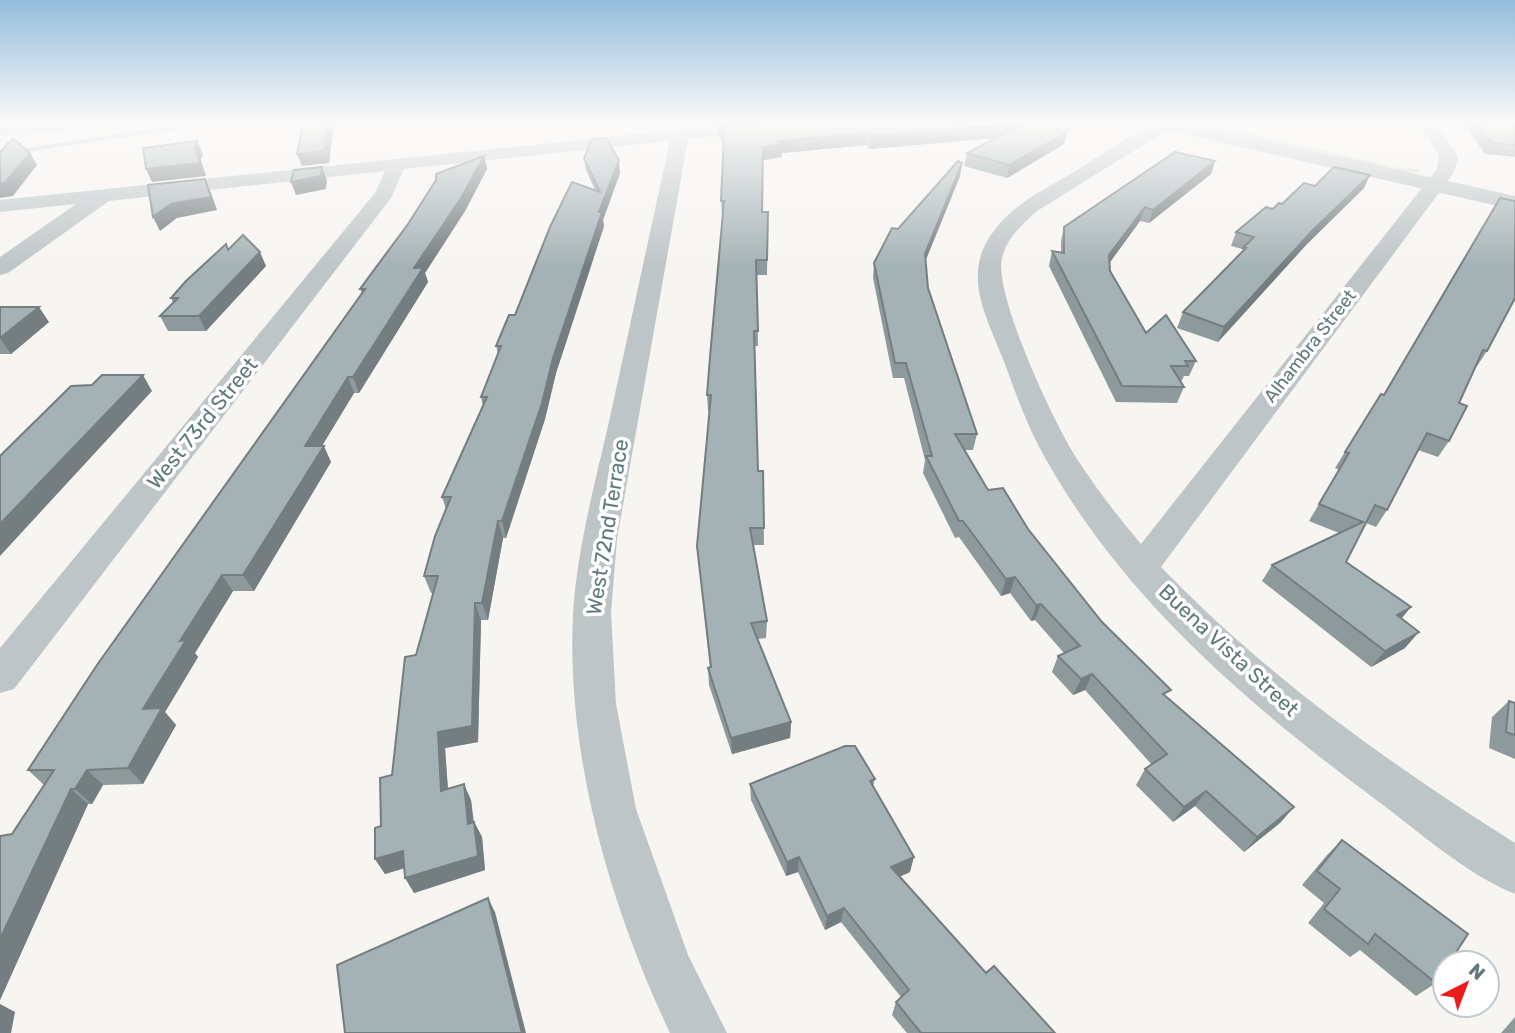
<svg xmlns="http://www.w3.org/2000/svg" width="1515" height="1033" font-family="Rubik,sans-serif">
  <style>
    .green { fill: #d7dbd1 }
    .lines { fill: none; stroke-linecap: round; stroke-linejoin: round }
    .stream { fill: #b4c7c8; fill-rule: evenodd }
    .path { stroke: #b8bdbe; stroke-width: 2.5; stroke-dasharray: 2 2; stroke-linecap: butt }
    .minor { fill: #bec5c7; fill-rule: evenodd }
    .tertiary { fill: #bec5c7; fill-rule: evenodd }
    .wall { fill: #8e999c }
    .shaded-wall { fill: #747d7f }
    .building { fill: #a5b2b5; stroke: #747d7f; stroke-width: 2 }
    .labels { text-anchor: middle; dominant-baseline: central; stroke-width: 7; stroke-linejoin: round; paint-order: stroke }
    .far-street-label { font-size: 18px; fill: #5f797f; stroke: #fff }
    .street-label { font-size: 21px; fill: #5f797f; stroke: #fff }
  </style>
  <rect width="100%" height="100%" fill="#f6f5f2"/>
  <path class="green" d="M1189,122H1202L1398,168L1420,169L1417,173L1405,172Z"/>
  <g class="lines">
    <path class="stream" d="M227,122H244L146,134L0,156V152L146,130Z"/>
    <path class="path" d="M119,126L149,122"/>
    <g class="minor">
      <path d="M755,122H810L802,127L688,139L617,539L611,613L616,704L636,809L688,955L727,1033H670C610,906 566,755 573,614C577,550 594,487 608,426C629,331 649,236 670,141L404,169L391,198L14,689L0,693V648L375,193L385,171L109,201L8,273L0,275V257L76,204L0,212V200Z"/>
      <path d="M1159,122H1180L1037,211C1022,225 1007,237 1002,258C993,294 1056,428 1079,462C1098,491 1119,518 1141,544L1437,169L1439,155L1418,122H1434L1457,155L1458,160L1453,174L1161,567C1265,675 1388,763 1515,843V894C1466,874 1422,834 1379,802C1250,706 1122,598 1043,454C1026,424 1015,391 1003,359C991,328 971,292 980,259C983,245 992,232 1002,221C1021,200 1049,187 1074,172C1101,155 1129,135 1159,122Z"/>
    </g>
    <g class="tertiary">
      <path d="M27,122H104L94,128L0,136V124Z"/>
      <path d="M1148,122H1183L1515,196V210L1158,128Z"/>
    </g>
  </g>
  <g class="wall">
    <path d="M1463,122H1515V157L1485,154Z"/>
    <path d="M1016,124L1015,127L1064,144L1007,178L964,166L967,153L996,138L869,149L866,145L782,153V157L763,160V212H768L767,275H757L758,346H755L758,471H763L764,545H753L767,621L766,638L757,639L791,722L790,738L732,754L709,685L708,668H710L697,546L709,411H708L707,395L723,215H722L721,201L724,143L719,138L718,126Z"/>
    <path d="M484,156L487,169L465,211L425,273L428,282L359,393H354L322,446L331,462L254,591H233L195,653L198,657L165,712L176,725L143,784L103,785L92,804H88L0,1000V836L12,834L44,785L28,770L362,293L360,289Z"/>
    <path d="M584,158L620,173L603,220L604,226L556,373L545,419L506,538H503L488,620H481L478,742L445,748L448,789L471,800L474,822L482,837L485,870L414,893L404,868L385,874L375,859L416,655L433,593H431L424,576L446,509L442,497L483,406L481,397L498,354L496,346L595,190L586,170Z"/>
    <path d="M1215,161L1211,174L1149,223L1140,221L1110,262V271L1146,333L1196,361L1189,376H1184L1181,382L1184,387L1177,403L1116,402L1049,266L1052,251L1061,252V241L1064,227Z"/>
    <path d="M962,163L960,176L925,262L928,288L977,434L973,450H965L988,490L1028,529L1102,622L1167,697L1281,822L1244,852L1195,806L1173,822L1136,785L1145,769L1152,765L1085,690L1073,695L1052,672L1058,656L1064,653L1035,620L1031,621L1010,593L1001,596L959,537L955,538L923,473L925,460L904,378H893L873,278L874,263L898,229Z"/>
    <path d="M1315,186L1364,188L1306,245L1218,342L1177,328L1183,312L1241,253L1243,249L1231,246L1236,232L1273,209Z"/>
    <path d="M1500,198L1487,351L1477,366H1476L1459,403L1449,441L1438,457L1418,450L1387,510L1376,527L1366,523L1346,562L1401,619L1405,648L1371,667L1262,581L1272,565L1339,533L1309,521L1339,470L1335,468L1381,394L1384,395Z"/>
    <path d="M228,250L266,266L206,331H168L160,316L173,303L171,298Z"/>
    <path d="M0,307L49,322L11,354H0Z"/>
    <path d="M1509,701L1515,703V759L1489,748L1492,717Z"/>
    <path d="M875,779L873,787L910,872L899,877L986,973L1055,1033H907L892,1015L896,1002L901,997L841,922L825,930L798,872L786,876L751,800L750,784Z"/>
    <path d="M1342,840L1436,983L1416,996L1360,950L1350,957L1308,923L1324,903L1302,885L1327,855Z"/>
    <path d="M1515,1017V1033H1501Z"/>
  </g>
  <g class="shaded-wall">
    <path d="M328,122H334L329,163L302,166L297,154Z"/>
    <path d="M704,122H731L704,125Z"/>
    <path d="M1016,124L1014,136L869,149L871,136Z"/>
    <path d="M1067,132L1064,144L1007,178L1009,165Z"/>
    <path d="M867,133L866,145L782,153V157L763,160V147L778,141Z"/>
    <path d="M197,141L203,154L201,160L206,176L152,182L146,169L195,147Z"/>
    <path d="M30,153L37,165L13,196L0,198V183Z"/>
    <path d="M484,156L487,169L465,211L425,273L428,282L359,393L353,377L414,268Z"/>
    <path d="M619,160L620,173L603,220L604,226L556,373L545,419L506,538L502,521L599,212Z"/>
    <path d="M1215,161L1211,174L1149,223L1153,210Z"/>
    <path d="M962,163L960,176L922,269L925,254Z"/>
    <path d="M322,167L327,180L326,189L296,195L291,182Z"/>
    <path d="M1370,175L1364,188L1306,245L1218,342L1224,327L1312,231Z"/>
    <path d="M205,179L211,193L217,210L177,218L160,231L153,217Z"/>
    <path d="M1145,207L1140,221L1105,269L1109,255Z"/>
    <path d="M260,252L266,266L206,331L199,316Z"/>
    <path d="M39,307L49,322L11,354L0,338Z"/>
    <path d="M143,375L152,391L0,556V524Z"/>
    <path d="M348,377L354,393L312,462L305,446Z"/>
    <path d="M324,446L331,462L254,591L243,575Z"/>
    <path d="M498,521L503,538L488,620L482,603Z"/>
    <path d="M222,575L233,591L195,653L198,657L165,712L176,725L143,784L128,768L143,709L180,641Z"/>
    <path d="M1015,577L1010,593L1001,596L1006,579Z"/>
    <path d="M475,603L481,620L478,742L445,748L449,806L441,791L438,732Z"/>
    <path d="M1041,604L1035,620L1031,621L1036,605Z"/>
    <path d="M1411,607L1397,624V615Z"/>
    <path d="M1419,632L1405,648L1371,667L1385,651Z"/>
    <path d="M1092,674L1085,690L1073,695L1081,679Z"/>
    <path d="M791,722L790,738L732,754L731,738Z"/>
    <path d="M87,770L103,785L92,804L75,789Z"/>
    <path d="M464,784L471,800L475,839L468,824Z"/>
    <path d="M71,789L88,804L0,1000V939Z"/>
    <path d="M1206,791L1195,806L1173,822L1184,807Z"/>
    <path d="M1294,807L1281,822L1244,852L1257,837Z"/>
    <path d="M474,822L482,837L485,870L414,893L405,878Z"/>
    <path d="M403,851L412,866L385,874L375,859Z"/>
    <path d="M799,857L798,872L786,876L787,862Z"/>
    <path d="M914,857L910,872L887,882L891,867Z"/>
    <path d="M488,898L495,912L526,1033H522Z"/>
    <path d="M844,908L841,922L825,930L827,916Z"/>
    <path d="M0,1004L15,1012L11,1033H0Z"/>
  </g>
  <g class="building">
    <path d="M303,122H328L324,151L297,154Z"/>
    <path d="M761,122H1013L1016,124L871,136L867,133L778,141L782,144L763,147L762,212H768L767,260H756L758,331H754L758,471H763L764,528H750L767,621L751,623L791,722L731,738L708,668L711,667L697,546L711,395H707L710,357L724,201H721L724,132L718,126Z"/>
    <path d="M1026,122H1065L1067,132L1009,165L967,153Z"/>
    <path d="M1476,122H1515V145L1491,143Z"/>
    <path d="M13,138L30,153L5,183H0V152Z"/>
    <path d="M606,138L619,160L599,212H602L553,358L542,403L502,521H498L482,603H475L472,726L438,732L441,791L464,784L468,824L474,822L478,856L405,878L403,851L375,859V828L381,826L380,778L392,775L405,657L416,655L438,576H424L435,536L451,497H442L487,397H481L501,346H496L509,315H515L550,227L572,182L600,192L584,158L592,139Z"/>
    <path d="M197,141L195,147L200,163L146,169L143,148Z"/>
    <path d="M1175,152L1215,161L1153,210L1145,207L1109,255L1110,271L1146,333L1166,315L1196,361H1185L1188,366H1171L1184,387L1122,386L1052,251L1064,253V227Z"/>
    <path d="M484,156L461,198L414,268H423L353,377H348L305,446H324L243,575H222L180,641L186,640L143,709L162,708L128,768L87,770L75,789H71L0,939V836L12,834L54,770H28L97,665L365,289H360L408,224L436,180V174Z"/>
    <path d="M958,161L962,163L925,254L928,288L977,434H955L988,490L1003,488L1028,529L1102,622L1171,690L1163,694L1294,807L1257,837L1206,791L1184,807L1145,769L1167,754L1092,674L1081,679L1058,656L1080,646L1041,604L1036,605L1015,577L1006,579L963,521H959L926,456H932L906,363H895L874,263L892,228L898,229Z"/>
    <path d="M322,167L321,176L291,182L294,170Z"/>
    <path d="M1334,167L1370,175L1312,231L1224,327L1183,312L1246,248H1243L1254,237L1236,232L1266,207L1273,209L1279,203L1282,204L1304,183L1315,186Z"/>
    <path d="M205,179L211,197L171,204L153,217L148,185Z"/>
    <path d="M1500,198L1515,201V298L1487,351L1483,350L1459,403L1467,406L1449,441L1427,433L1387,510L1375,505L1346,562L1411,607L1397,615L1419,632L1385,651L1272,565L1363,522L1319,504L1349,453L1345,452L1381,394L1384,395Z"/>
    <path d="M243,235L260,252L199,316H160L178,298H171L186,281L226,244L228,250Z"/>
    <path d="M0,307H39L0,338Z"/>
    <path d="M102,375H143L0,524V456L71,386L92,385Z"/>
    <path d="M1509,701L1515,703V735L1506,732Z"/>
    <path d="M845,746H855L875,779L870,781L914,857L891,867L986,973L994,966L1055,1033H921L896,1002L909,990L844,908L827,916L799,857L787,862L750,784Z"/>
    <path d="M1342,840L1468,934L1449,963H1445V969L1436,983L1375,934L1368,944L1324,909L1340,889L1317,871Z"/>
    <path d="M488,898L522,1033H345L337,965Z"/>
  </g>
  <linearGradient id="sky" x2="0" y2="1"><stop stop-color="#93bcdb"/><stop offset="0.46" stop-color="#fbfaf9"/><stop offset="1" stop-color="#fbfaf9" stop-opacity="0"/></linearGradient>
  <rect width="1515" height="267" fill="url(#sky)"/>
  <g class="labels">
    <g class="far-street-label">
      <text transform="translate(1310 346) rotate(-52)">Alhambra Street</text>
    </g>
    <g class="street-label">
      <text transform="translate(202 423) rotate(-51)">West 73rd Street</text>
      <text transform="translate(607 527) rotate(-81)">West 72nd Terrace</text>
      <text transform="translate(1229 650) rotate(43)">Buena Vista Street</text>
    </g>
  </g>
  <g transform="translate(1466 984) rotate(42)"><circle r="33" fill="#ffffff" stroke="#bfc9cc" stroke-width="2"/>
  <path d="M0-5L12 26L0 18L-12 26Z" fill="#ec1c1c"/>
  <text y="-10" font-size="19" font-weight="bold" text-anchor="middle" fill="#5f797f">N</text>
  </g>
</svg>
